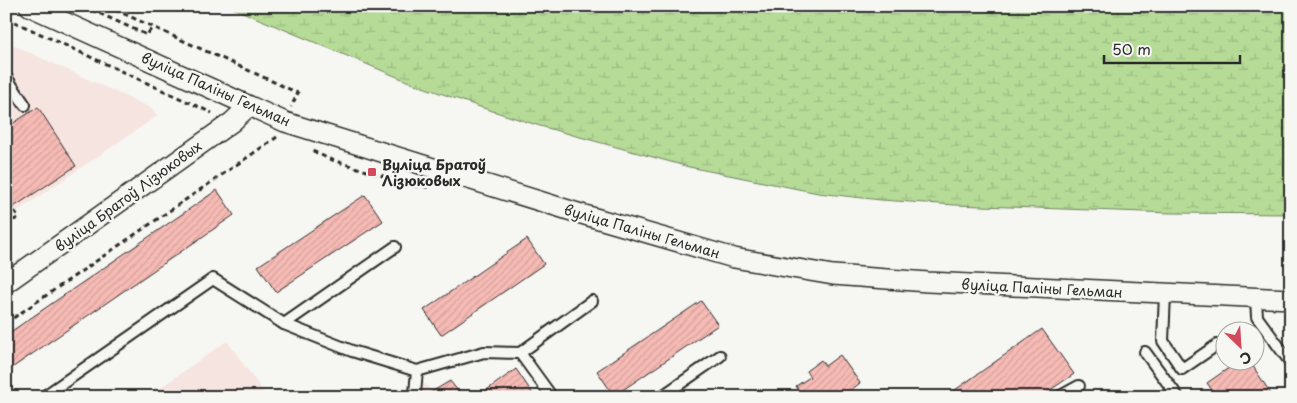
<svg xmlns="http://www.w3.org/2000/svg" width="1297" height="403" font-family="'Playpen Sans',sans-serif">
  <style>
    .built { fill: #f6e4e0 }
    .wetland { fill: url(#wetland-marsh); stroke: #708361 }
    .building { fill: url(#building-hatch); stroke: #2b2b2b }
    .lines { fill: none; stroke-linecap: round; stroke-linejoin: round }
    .lane-casing { stroke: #2b2b2b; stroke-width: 14 }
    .street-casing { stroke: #2b2b2b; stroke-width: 22 }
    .path { stroke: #2b2b2b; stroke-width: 3; stroke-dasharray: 5 4; stroke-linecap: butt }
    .lane { stroke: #f6f6f2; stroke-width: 10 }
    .street { stroke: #f6f6f2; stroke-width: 19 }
    .poi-dot { fill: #d1495b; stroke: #f6f6f2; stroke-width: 2 }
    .labels { text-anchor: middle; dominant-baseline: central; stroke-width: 5; stroke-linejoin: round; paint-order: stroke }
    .street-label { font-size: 14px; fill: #2b2b2b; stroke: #f6f6f2 }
    .poi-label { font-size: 14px; font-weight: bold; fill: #2b2b2b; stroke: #f6f6f2; text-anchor: start }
  </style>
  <defs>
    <pattern id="wetland-marsh" width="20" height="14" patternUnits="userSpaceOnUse" patternTransform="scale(1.25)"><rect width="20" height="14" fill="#b5db97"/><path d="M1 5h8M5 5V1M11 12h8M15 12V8" fill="none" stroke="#9cbc82"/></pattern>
    <pattern id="building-hatch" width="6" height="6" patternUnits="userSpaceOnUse" patternTransform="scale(1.25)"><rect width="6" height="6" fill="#f7bbb5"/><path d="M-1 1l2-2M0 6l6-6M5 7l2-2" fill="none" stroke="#d4a19c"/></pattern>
  </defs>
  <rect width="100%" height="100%" fill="#f6f6f2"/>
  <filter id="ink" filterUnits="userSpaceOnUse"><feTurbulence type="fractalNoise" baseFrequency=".02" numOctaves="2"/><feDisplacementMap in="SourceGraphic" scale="10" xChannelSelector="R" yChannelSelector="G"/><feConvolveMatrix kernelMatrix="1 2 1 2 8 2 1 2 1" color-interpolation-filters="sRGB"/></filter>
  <g filter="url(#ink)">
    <g class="built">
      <path d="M6,42L153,109L157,116L6,219Z"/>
      <path d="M227,341L267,397H147Z"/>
      <path d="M422,381L432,392L450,381L463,397H403Z"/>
    </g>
    <path class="wetland" d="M228,6H1291V214L1171,213L955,205L881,200L818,193L689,167L540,126L480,107L414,84Z"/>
    <g class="building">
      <path d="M38,107L76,166L6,212V128Z"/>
      <path d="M217,190L234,215L6,372V335Z"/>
      <path d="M365,195L383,221L276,292L258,266Z"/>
      <path d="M527,239L544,264L441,335L424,310Z"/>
      <path d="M701,301L718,325L614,396L597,371Z"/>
      <path d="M1042,329L1074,374L1040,397H945Z"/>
      <path d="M840,355L860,383L842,397H803L796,386L810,377L806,371L821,360L825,366Z"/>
      <path d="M1240,360H1249L1273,397H1217L1207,383Z"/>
      <path d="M516,369L535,397H477Z"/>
      <path d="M450,381L463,397H423Z"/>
    </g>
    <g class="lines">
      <defs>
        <g id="lane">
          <path d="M6,77L25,105"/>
          <path d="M1165,294L1163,341L1182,369L1217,345"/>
          <path d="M1256,298L1257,317L1291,363"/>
          <path d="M284,324L395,247"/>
          <path d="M1145,352L1178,397"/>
          <path d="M520,353L552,397"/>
          <path d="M415,393L417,371"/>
          <path d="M43,397L213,279L284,324L352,351L417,371L484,352L520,353L592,301"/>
          <path d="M661,397L720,356"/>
          <path d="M1059,397L1079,386"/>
        </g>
        <g id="street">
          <path d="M29,6L285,122L578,213L734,258L833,275L928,282L1291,299"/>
          <path d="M6,283L232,122L249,106"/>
        </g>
      </defs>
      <use href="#lane" class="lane-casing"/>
      <use href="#street" class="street-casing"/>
      <g class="path">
        <path d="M83,6L147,35L153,26"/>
        <path d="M107,6L298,93L291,107"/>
        <path d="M6,18L212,113"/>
        <path d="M313,151L329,159L415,186L428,187"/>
        <path d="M6,225L19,217L12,208"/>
        <path d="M6,323L277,137"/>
        <path d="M1237,330L1246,324"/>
      </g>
      <use href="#lane" class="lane"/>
      <use href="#street" class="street"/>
    </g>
  </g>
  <rect class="poi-dot" x="367" y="167" width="10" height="10" rx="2.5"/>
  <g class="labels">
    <g class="street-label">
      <text transform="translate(216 89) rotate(24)">вуліца Паліны Гельман</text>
      <text transform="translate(128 196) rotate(-36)">вуліца Братоў Лізюковых</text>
      <text transform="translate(642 231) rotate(16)">вуліца Паліны Гельман</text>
      <text transform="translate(1042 288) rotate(3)">вуліца Паліны Гельман</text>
    </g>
    <g class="poi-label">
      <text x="382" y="164">Вуліца Братоў<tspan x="382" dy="16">Лізюковых</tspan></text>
    </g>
  </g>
  <rect width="1297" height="403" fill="none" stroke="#f6f6f2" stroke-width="25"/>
  <rect x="12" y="12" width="1272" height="378" fill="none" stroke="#2b2b2b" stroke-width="2" filter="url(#ink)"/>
  <g transform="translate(1240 346) rotate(155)"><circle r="24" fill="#f6f6f2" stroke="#a5a5a2"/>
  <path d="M0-4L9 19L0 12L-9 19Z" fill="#d1495b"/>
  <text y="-8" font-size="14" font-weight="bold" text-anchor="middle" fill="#2b2b2b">С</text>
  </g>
  <path d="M1104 55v8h136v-8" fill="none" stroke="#2b2b2b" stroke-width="2.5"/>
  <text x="1112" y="55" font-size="15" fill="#2b2b2b" stroke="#f6f6f2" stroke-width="4" paint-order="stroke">50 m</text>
</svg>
